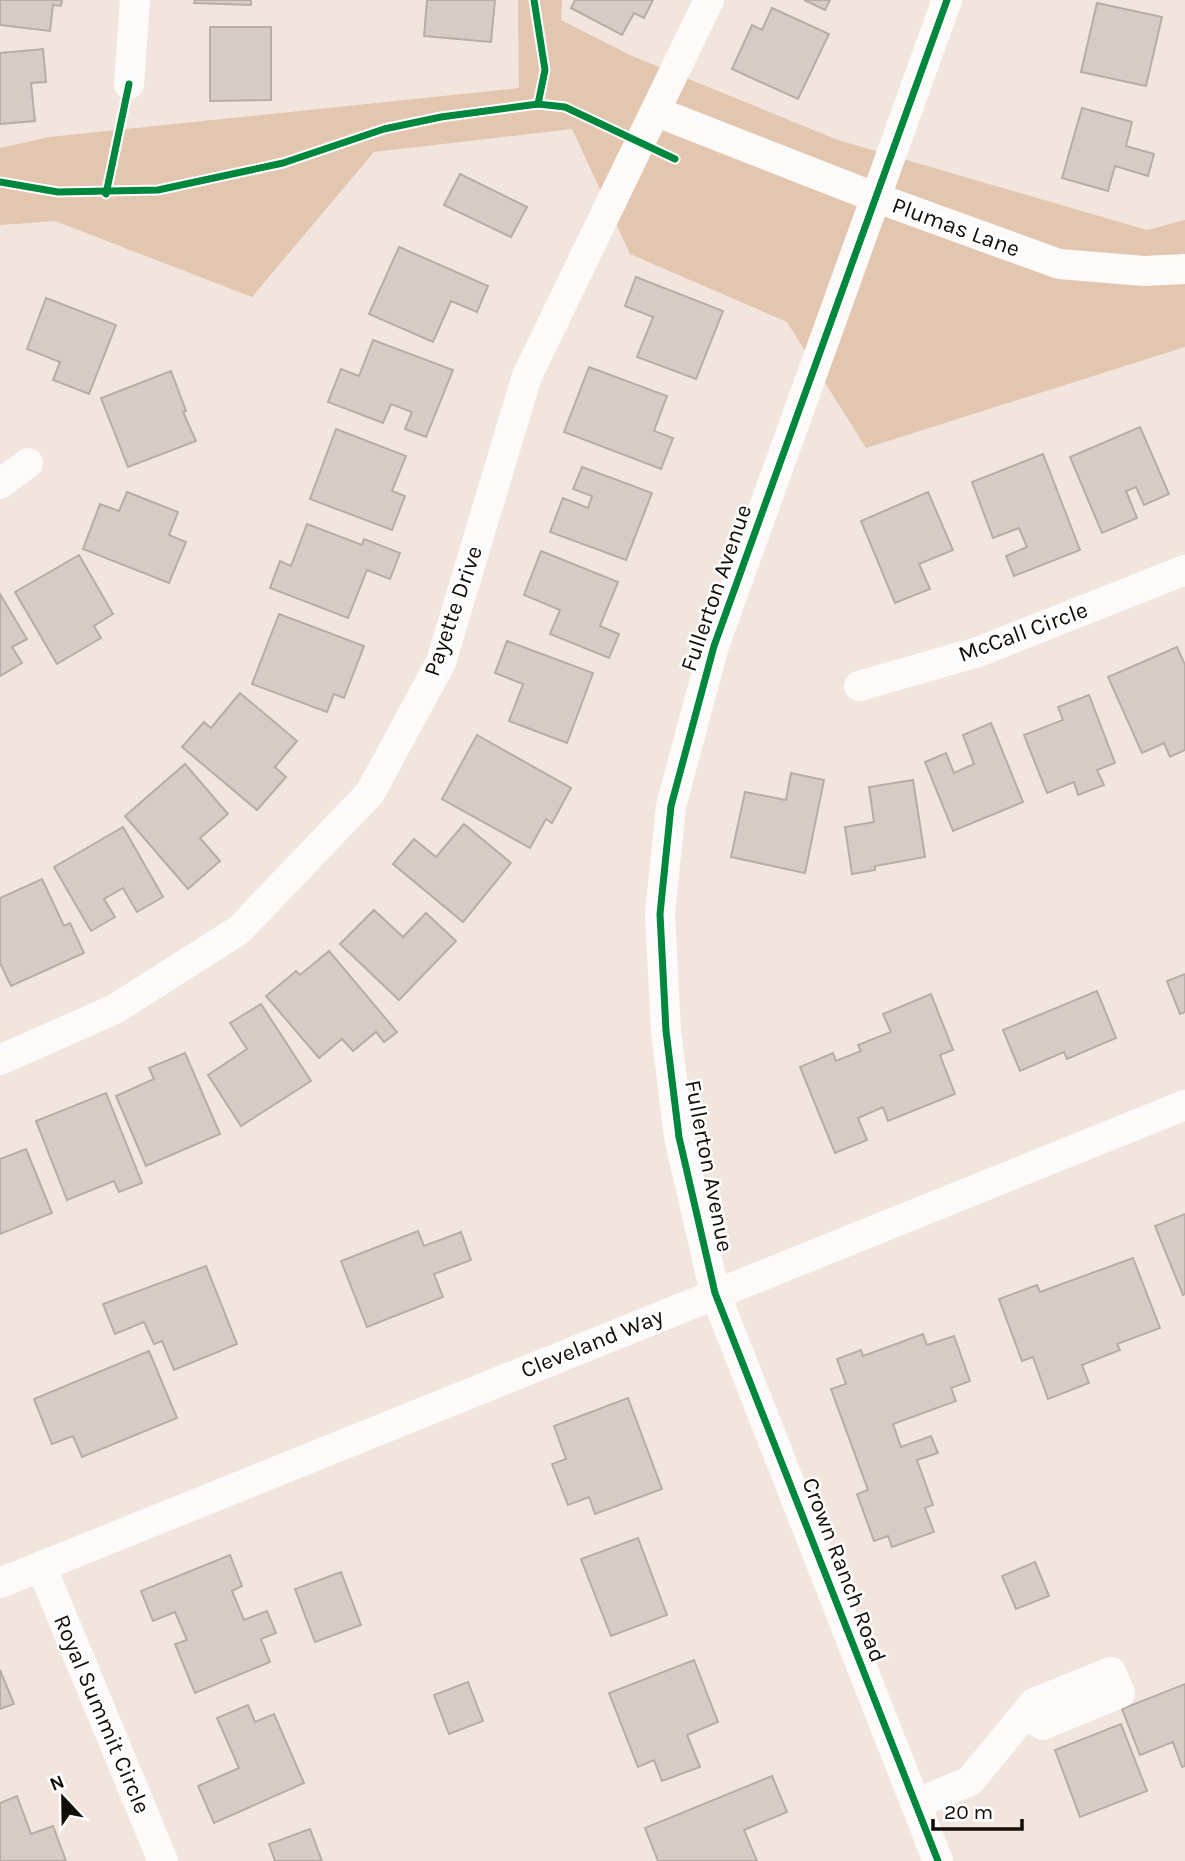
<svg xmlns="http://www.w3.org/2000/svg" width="1185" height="1861" font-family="Karla,sans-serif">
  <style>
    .green { fill: #e3c6b0 }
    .building { fill: #d6ccc6; stroke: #b7ada7; stroke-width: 2 }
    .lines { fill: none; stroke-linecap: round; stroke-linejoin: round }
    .minor { stroke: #fdfbfa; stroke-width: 30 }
    .cycleway-casing { stroke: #fff; stroke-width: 11 }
    .cycleway { stroke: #00873e; stroke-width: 7 }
    .labels { text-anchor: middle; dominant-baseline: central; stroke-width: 5; stroke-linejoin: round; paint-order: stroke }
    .street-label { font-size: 23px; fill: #130d08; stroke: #fff }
  </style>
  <rect width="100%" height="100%" fill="#f2e5dd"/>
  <path class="green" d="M518,0H562L561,20L630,55L838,140L1147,230L1185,220V347L866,448L787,322L630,254L572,129L374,152L252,297L55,221L0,225V148L49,137L519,88Z"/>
  <g class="building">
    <path d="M0,0H62L61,6L53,5L50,31L0,25Z"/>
    <path d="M195,0H251V5L194,3Z"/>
    <path d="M427,0H495L491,42L424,36Z"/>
    <path d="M575,0H653L644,18L634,13L622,35L571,8Z"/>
    <path d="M804,0H830L825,10Z"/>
    <path d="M1097,3L1162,17L1146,86L1081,72Z"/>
    <path d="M772,8L829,34L798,99L732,69L752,25L762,30Z"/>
    <path d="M210,27H271V100L210,101Z"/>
    <path d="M43,49L46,82L31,83L35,121L0,124V53Z"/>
    <path d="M1082,108L1132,122L1126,146L1154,154L1148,176L1115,166L1108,191L1062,178Z"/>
    <path d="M460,174L527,207L511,237L444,205Z"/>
    <path d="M399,247L488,286L477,312L451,301L433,342L369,314Z"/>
    <path d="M636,277L723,311L696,379L637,357L653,317L625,306Z"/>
    <path d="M46,298L116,325L89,394L53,380L60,362L27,349Z"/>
    <path d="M373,340L453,370L426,437L405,429L412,412L391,404L383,423L328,402L341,369L359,376Z"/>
    <path d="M589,367L667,396L654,431L673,438L661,469L564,432Z"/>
    <path d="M171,371L186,411L183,412L196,441L128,467L101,398Z"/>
    <path d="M1140,427L1169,494L1144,505L1136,487L1126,491L1137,518L1102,533L1070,457Z"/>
    <path d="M336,429L406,456L392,491L405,496L392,530L310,499Z"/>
    <path d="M1043,454L1080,550L1014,576L1006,556L1027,547L1019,528L993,538L972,482Z"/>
    <path d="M582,467L652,493L626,560L550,532L563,498L588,508L592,496L573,489Z"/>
    <path d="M127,492L178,512L169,535L186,542L169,583L83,549L100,504L119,511Z"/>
    <path d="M928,492L953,550L919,564L930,589L895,603L861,521Z"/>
    <path d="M307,524L362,545L364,539L400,553L390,579L367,570L348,618L270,588L280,561L291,566Z"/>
    <path d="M541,551L618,582L600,626L619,634L609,658L550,634L560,610L524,595Z"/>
    <path d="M79,555L113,614L94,626L101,638L57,664L15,592Z"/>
    <path d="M0,594L27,639L12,647L22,663L0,676Z"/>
    <path d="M279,614L364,646L344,698L334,694L327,712L252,684Z"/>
    <path d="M507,641L593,673L567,743L509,721L523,684L495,673Z"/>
    <path d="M1177,647L1185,665V750L1170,757L1164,743L1142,753L1108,677Z"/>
    <path d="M240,693L297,741L275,767L286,777L257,810L182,747L204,722L211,728Z"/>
    <path d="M1089,695L1115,763L1097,770L1104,785L1078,795L1074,782L1047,793L1024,735L1063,720L1058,707Z"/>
    <path d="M991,723L1023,802L953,831L925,762L946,753L954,773L974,764L963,735Z"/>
    <path d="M477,735L571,788L552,823L546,819L530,848L442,799Z"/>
    <path d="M185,764L228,814L200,838L220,861L188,889L125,816Z"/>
    <path d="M791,773L824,780L805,873L731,857L745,792L786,800Z"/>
    <path d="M913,780L925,857L875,866V870L852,874L845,827L874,822L869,787Z"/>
    <path d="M464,824L511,863L463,922L393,864L414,839L436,857Z"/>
    <path d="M123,827L163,897L137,912L123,888L104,899L115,917L91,931L54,867Z"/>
    <path d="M42,879L64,926L70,923L84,953L11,986L0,963V898Z"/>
    <path d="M374,910L403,937L426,913L456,941L399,1000L340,944Z"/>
    <path d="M329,951L397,1032L384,1042L376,1032L353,1051L342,1039L319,1058L266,996L296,971L300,975Z"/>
    <path d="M1185,974V1012L1180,1014L1167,981Z"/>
    <path d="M1097,991L1116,1038L1067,1059L1064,1052L1020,1071L1003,1030Z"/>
    <path d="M931,994L953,1050L940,1055L955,1094L888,1121L883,1107L858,1118L867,1140L835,1153L800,1067L833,1053L836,1061L861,1051L858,1045L891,1032L883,1014Z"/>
    <path d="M261,1004L311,1081L241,1126L208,1075L247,1049L230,1023Z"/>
    <path d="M185,1053L220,1134L146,1166L116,1096L154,1079L149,1068Z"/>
    <path d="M106,1093L142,1183L119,1192L114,1181L67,1200L36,1121Z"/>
    <path d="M26,1149L52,1213L0,1234V1159Z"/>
    <path d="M1185,1214V1294L1183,1295L1155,1226Z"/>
    <path d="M418,1231L424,1246L461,1232L471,1260L434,1274L443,1297L367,1327L341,1261Z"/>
    <path d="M1133,1258L1160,1328L1117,1344L1120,1350L1082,1365L1089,1383L1048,1399L1033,1357L1022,1361L999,1299L1037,1285L1040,1292Z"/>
    <path d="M206,1266L237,1344L174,1370L162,1341L154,1344L144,1322L115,1334L103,1304Z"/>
    <path d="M923,1334L927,1345L954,1336L970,1381L951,1388L956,1401L893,1424L901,1447L931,1436L938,1453L917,1460L933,1505L925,1508L934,1532L892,1547L888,1536L874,1541L857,1494L868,1490L831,1389L846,1384L837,1359L861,1350L863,1356Z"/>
    <path d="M149,1351L177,1418L82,1457L73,1436L52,1444L34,1399Z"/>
    <path d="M628,1398L662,1489L595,1514L589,1497L568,1505L552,1464L566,1459L554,1426Z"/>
    <path d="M638,1538L667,1615L611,1636L581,1559Z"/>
    <path d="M230,1555L242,1586L232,1591L244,1620L267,1611L276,1633L261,1639L270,1662L195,1693L175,1644L187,1640L175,1612L153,1621L141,1591Z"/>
    <path d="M1035,1562L1049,1596L1016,1609L1002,1576Z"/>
    <path d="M341,1572L361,1625L315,1642L295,1589Z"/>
    <path d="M694,1660L718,1722L687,1735L700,1767L662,1781L654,1760L638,1767L609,1693Z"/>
    <path d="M0,1670L14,1704L0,1709Z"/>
    <path d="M468,1682L483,1721L449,1734L434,1695Z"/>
    <path d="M1185,1684V1766L1182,1767L1173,1742L1140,1755L1122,1709Z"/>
    <path d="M248,1705L255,1722L274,1714L304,1783L214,1823L198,1786L239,1768L217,1718Z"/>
    <path d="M1121,1724L1147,1791L1080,1817L1055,1750Z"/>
    <path d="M772,1776L787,1812L744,1830L757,1861H658L645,1828Z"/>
    <path d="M17,1796L31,1834L53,1826L66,1861H0V1803Z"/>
    <path d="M310,1829L322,1861H275L269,1844Z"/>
  </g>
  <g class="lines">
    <g class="minor">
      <path d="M129,84L135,0"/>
      <path d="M657,112L877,198L1059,264L1144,271L1185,269"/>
      <path d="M0,484L28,463"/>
      <path d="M859,686L978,652L1185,570"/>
      <path d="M0,1060L115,1009L239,930L370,793L441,662L527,376L709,0"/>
      <path d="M41,1566L163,1861"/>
      <path d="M0,1583L1185,1105"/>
      <path d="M916,1804L970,1781L1034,1703L1111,1672L1120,1693L1043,1725L1025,1715"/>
      <path d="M938,1861L715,1293L679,1137L666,1031L660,914L671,806L714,646L947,0"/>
    </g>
    <defs>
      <g id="cycleway">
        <path d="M534,0L545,70L538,104"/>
        <path d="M0,182L58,192L158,190L283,163L384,129L441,117L538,104L565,107L675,159"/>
        <path d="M106,194L129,84"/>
        <path d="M938,1861L715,1293L679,1137L666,1031L660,914L671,806L714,646L947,0"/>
      </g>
    </defs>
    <use href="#cycleway" class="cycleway-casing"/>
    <use href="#cycleway" class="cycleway"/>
  </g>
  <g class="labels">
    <g class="street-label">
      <text transform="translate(956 227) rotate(20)">Plumas Lane</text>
      <text transform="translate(716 588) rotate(-71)">Fullerton Avenue</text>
      <text transform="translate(453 611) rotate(-71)">Payette Drive</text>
      <text transform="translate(1023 632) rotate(-20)">McCall Circle</text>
      <text transform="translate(709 1166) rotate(79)">Fullerton Avenue</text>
      <text transform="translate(592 1343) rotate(-22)">Cleveland Way</text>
      <text transform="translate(844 1570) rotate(69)">Crown Ranch Road</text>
      <text transform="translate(102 1714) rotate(67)">Royal Summit Circle</text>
    </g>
  </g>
  <g transform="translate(63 1798) rotate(338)" stroke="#ffffff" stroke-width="5" paint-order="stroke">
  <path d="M0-5L12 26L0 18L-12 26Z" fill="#130d08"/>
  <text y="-10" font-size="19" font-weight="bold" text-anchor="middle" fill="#130d08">N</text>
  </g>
  <path d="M933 1819v10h89v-10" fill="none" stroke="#130d08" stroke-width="3.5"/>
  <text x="944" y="1819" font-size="21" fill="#130d08" stroke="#ffffff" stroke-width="5" paint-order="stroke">20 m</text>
</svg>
